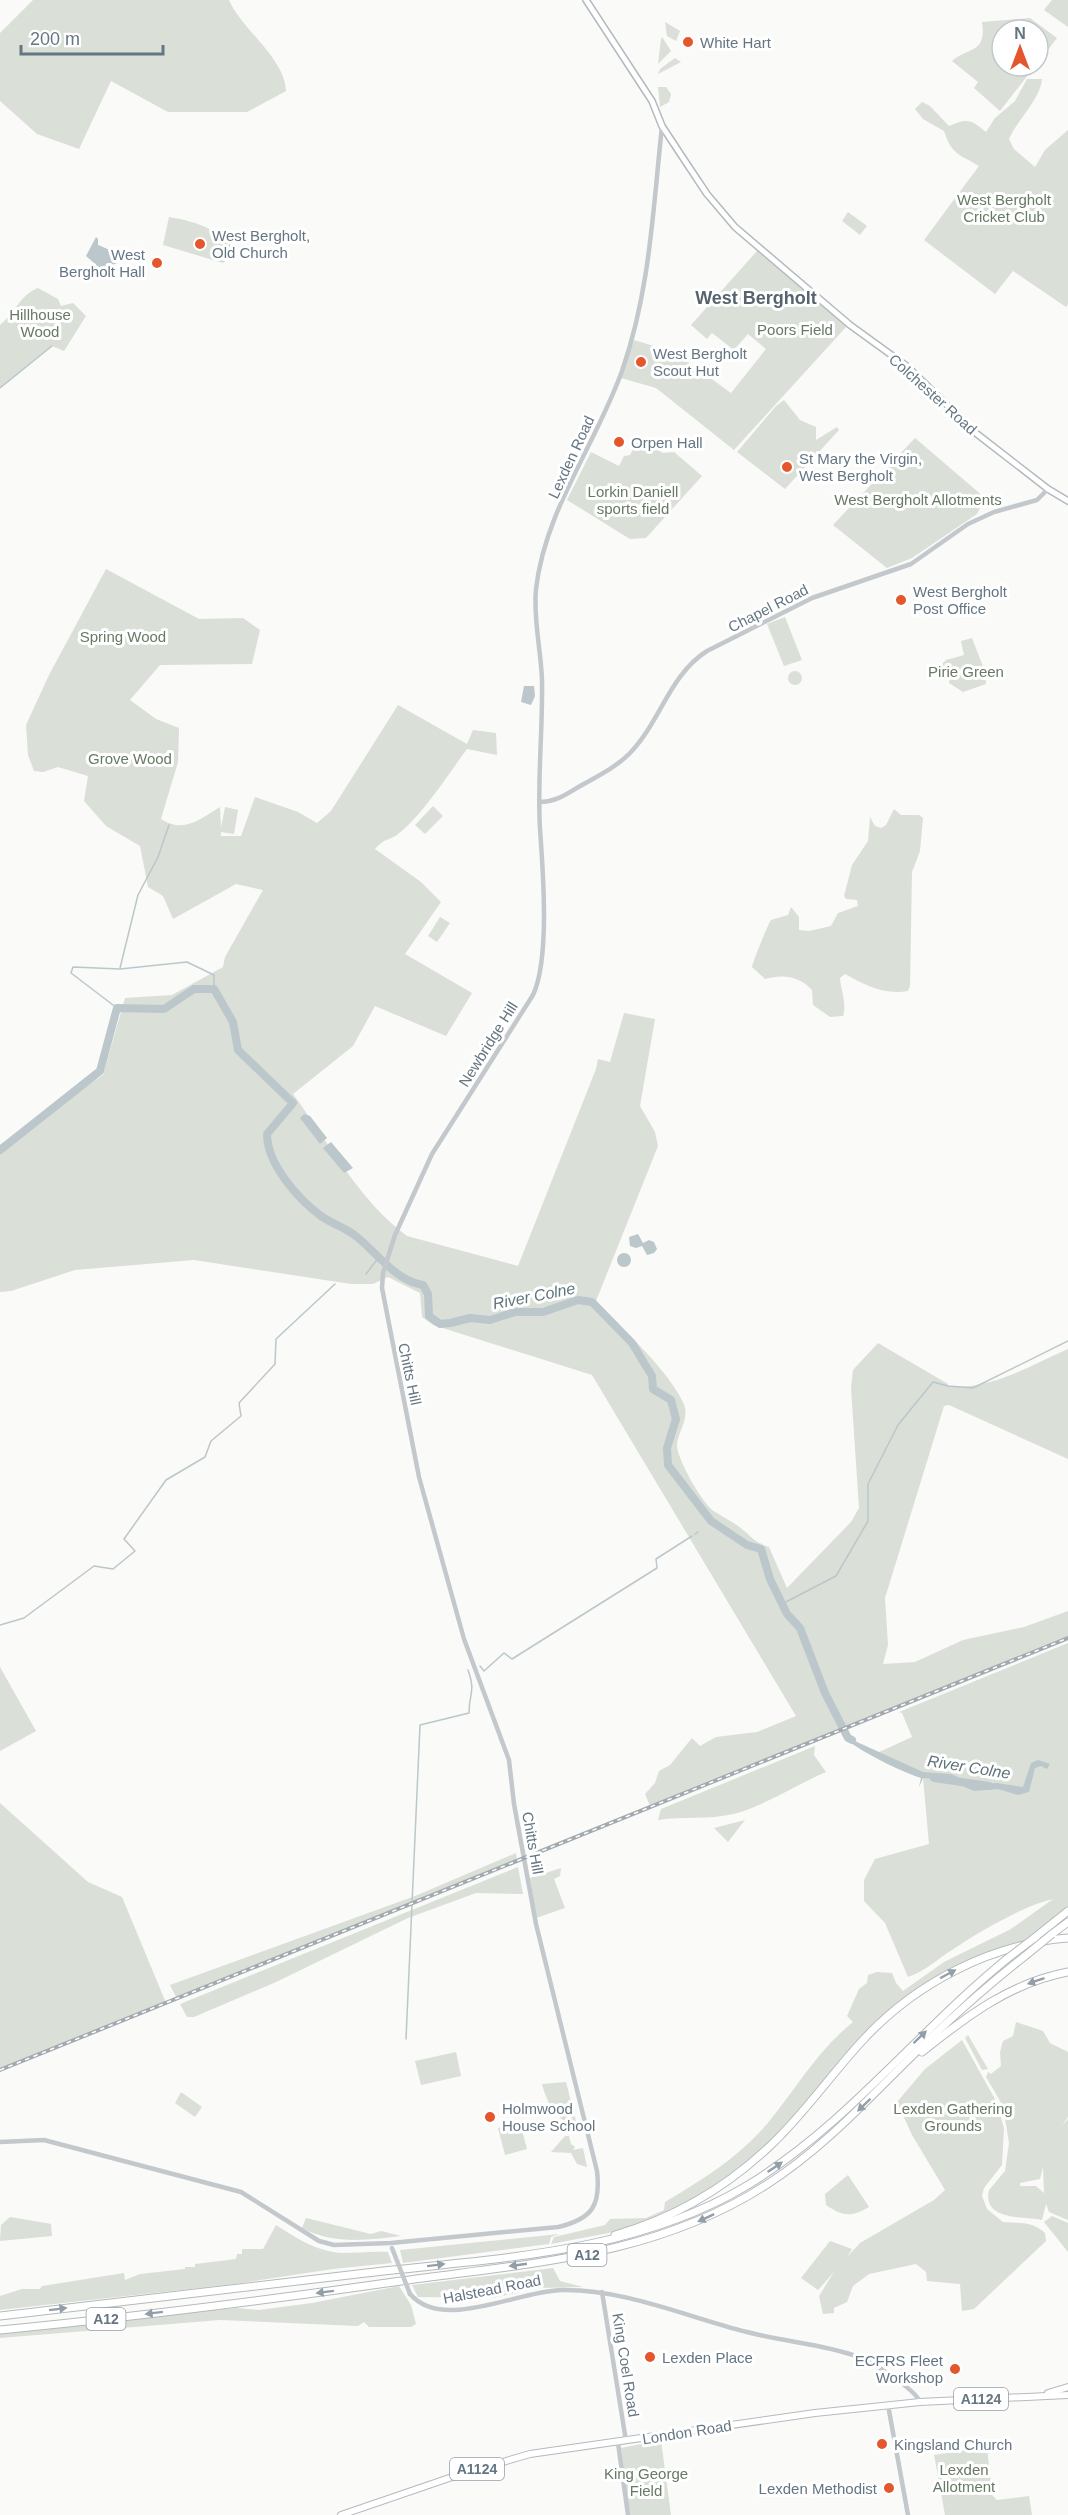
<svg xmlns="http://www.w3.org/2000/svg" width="1068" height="2515" font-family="Helvetica,sans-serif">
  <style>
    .green { fill: #dadfd7; fill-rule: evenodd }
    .water { fill: #bbc7cb }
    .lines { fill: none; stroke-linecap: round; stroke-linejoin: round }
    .stream { stroke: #bbc7cb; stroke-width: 1.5 }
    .river { stroke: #bbc7cb; stroke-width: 8 }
    .secondary-casing { stroke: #b3babf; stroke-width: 8 }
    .primary-casing { stroke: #b5babe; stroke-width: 8 }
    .trunk-casing { stroke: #b4b9bd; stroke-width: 9 }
    .tertiary { stroke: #c3c8cc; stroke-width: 4.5 }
    .secondary { stroke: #fff; stroke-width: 5 }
    .primary { stroke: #fff; stroke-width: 6 }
    .trunk { stroke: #fff; stroke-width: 7 }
    .rail-casing { stroke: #a2aab0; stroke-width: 4 }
    .rail { stroke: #fff; stroke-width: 1.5; stroke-dasharray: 4.5; stroke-linecap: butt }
    .trunk-bridge-casing { stroke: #b4b9bd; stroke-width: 9; stroke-linecap: butt }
    .tertiary-bridge { stroke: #c3c8cc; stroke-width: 4.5 }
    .trunk-bridge { stroke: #fff; stroke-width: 7 }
    .oneway { fill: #939fa8 }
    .poi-dot { fill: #e4572e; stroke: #fff; stroke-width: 2 }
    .labels { text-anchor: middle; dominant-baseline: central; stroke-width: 6; stroke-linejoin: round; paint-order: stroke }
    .shield { fill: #fff; stroke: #939fa8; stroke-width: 1.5 }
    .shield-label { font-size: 14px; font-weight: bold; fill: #657683 }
    .poi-label { font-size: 15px; fill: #657683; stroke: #fff; text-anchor: start }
    .park-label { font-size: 15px; fill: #687a64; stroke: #fff }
    .street-label { font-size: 15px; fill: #657683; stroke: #fff }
    .water-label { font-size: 16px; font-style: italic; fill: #60757c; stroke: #fff }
    .quarter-label { font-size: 18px; font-weight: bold; fill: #57646e; stroke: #fff }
  </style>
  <rect width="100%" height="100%" fill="#fafaf8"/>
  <g class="green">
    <path d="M33,0H229C242,30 285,58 286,91L247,112H168L111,81L79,149L37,134L0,101V33Z"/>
    <path d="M1052,0H1068V27L1044,10Z"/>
    <path d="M1030,18L1057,38L1038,63V30H1002V66H1035L1000,111L974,88L978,82L952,61C968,47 987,54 982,22Z"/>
    <path d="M665,22L680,31L676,41L667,36Z"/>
    <path d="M662,37L671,51L658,64L661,39Z"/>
    <path d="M675,58L681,62L658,74L660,69Z"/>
    <path d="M1027,79H1042C1040,100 1017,120 1009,139L1014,149L1035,167L1045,150L1068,130V304L1066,307L1013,271L995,294L924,240L979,166C959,154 952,155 944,131L923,119L915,109L922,102L930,106L949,126C967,118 971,119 986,132L995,118L1015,101Z"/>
    <path d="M658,87H666L671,94L669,102L660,107Z"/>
    <path d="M848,212L867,226L860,235L842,221Z"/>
    <path d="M169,217C190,220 220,229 233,248L231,256L223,263L163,245Z"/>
    <path d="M757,251L847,326L734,450L656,388L621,378L634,340L667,350L669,348L731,393L766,349L748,334L734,350L712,333L707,339L691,325Z"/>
    <path d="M38,288L58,299L61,306L73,303L86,316L64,351L52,346L0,388V325C14,314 21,294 38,288Z"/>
    <path d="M784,400L800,420L816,427V440L837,427L839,430L785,489L737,452L776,406Z"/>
    <path d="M915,438L985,498L977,514L912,558L887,568L833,525Z"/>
    <path d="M642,440L663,453L674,452L702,476L646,538L630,539L567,500L591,452L619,466L624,456L630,455L637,442Z"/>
    <path d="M106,569L199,619L243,618L260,630L252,664L160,665L130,700L156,719L179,728L178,762L161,819C184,834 200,819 220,807L221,828L225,807L238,810L234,834L221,832V836H241L255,797L298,812L317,823L331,811L398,705L467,744L473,730L496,733L497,755L467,749C449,773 422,816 398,834C389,841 386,837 375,849L421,882L441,902L405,954L472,993L446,1036L375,1006L353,1046L293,1094C327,1140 360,1202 407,1236L518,1266L596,1069L598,1059L610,1062L624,1013L655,1019L640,1106L655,1132L658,1146L596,1301C624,1331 664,1365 683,1402C691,1419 677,1431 677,1446C678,1461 701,1500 712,1510C722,1517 734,1522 743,1530C756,1540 751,1540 769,1547L787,1588L851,1522L859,1508L851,1388L853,1370L878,1343L948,1384V1386C990,1391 1031,1365 1068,1349V1459L949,1405L944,1406L885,1598L888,1645L883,1664L915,1662L963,1640L1024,1627L1068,1611V1637L650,1806L645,1794L655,1783L659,1771L670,1765L692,1738L700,1746L716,1737L757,1732L796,1716L592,1375L433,1325L422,1317L420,1293L388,1277L373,1284H351L194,1260L75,1270L11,1291L0,1292V1145L103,1075L125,998L172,995L223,967L225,957L263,890L236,884L173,919L163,896L148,887L140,846L106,826L84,801L88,776L58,767L43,772L34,771L28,755L26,725L49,675Z"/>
    <path d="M785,617L802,660L784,666L767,624Z"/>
    <path d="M972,638L984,669L986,684L963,692L949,683L950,678L944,679L942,664L946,660L964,655L961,641Z"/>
    <circle cx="795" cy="678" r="7"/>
    <path d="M433,806L443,816L425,834L415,825Z"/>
    <path d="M894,809L901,815H919L923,818L920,851L912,872L910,986L908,991C884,995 865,985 845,974L840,978C841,992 847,1003 843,1016L830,1017L813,1005L812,990C799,976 783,974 765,979L752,967C752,964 768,924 771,920L788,915L791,907L799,917V930L809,931L831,926L838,913L858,906L857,900L846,899L844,896L852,865L868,841L870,817L875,826L881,828L886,825Z"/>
    <path d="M440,917L450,923L437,942L428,936Z"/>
    <path d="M1068,1643V1909L1006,1956L1014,1949L956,1969L878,2023L768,2147L735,2175L675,2212L619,2231L551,2244L554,2237L605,2225L610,2219L646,2218L664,2210L665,2202C702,2180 739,2157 767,2124C796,2089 817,2051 853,2022L847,2016L859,1989L867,1983L868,1975L877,1972L892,1973L896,1983L903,1991L944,1962L1011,1929L1053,1899C1025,1905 977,1933 952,1950C937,1959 926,1971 908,1977L885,1923L864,1901V1880L875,1859L929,1844L923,1778L877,1753L912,1737L902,1713L899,1712Z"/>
    <path d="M0,1667L36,1731L0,1751Z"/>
    <path d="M815,1746L814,1755L826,1772C797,1784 761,1808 733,1814C708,1820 683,1816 658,1820L661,1809Z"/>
    <path d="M0,1803L88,1882L122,1897L166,2003L0,2070Z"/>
    <path d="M745,1820L728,1842L714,1828Z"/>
    <path d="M516,1853L517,1860L177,1999L170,1985L415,1896Z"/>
    <path d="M518,1867L523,1894L476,1893L408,1918L276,1982L194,2017H187L180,2004Z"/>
    <path d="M561,1868L560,1876L554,1879L565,1908L536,1918L530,1878Z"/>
    <path d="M1016,2022L1043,2031L1050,2043L1068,2052V2117L1062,2126L1068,2119V2220L1049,2212L1046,2204L1042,2220C1023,2216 982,2221 989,2190L1005,2171L1009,2143L1003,2106L986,2077L988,2072L991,2074L1001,2066L1000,2052L1003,2041L1013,2036ZM1043,2167L1044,2193L1036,2186H1020V2183L1040,2179Z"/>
    <path d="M968,2035L988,2069L982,2070L965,2038Z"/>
    <path d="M962,2040L996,2101L1004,2128L1002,2165L984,2188L982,2196L987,2209L1003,2222C1021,2224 1030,2220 1045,2233L1046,2241L974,2309L962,2311L960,2284L927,2281L926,2272L916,2264L869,2274L853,2286L847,2302L834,2308V2313L823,2314L819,2296L834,2272L818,2290L801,2278L830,2241L852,2249L847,2257L860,2243L934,2200L945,2190L912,2135L897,2102L925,2069Z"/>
    <path d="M456,2052L461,2076L421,2085L415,2061Z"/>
    <path d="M566,2082L577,2125C557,2123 546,2101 542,2084Z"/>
    <path d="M181,2092L202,2107L195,2117L175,2103Z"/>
    <path d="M520,2123L527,2149L505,2155L498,2128Z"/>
    <path d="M565,2136H569L571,2144L575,2147L573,2150L583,2148L587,2167L577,2164L571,2153L551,2152Z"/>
    <path d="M848,2175L869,2207C851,2217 844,2217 826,2205L825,2194Z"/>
    <path d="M1052,2216L1068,2223V2252L1044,2222Z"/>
    <path d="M10,2217L51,2224L52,2236L0,2241L1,2225Z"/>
    <path d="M306,2218L371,2234L381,2231L401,2236C366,2240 335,2245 302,2228Z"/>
    <path d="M276,2225C296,2238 316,2251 341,2253C357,2253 372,2251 388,2252L392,2263L333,2269L235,2284L0,2310V2296L22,2289H40L42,2286L124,2273L125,2280L140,2274L185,2269V2267H195V2264L236,2259L237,2254H242V2249H263Z"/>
    <path d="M559,2234L551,2237L549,2244L403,2263L400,2250Z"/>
    <path d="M553,2268L560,2281L583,2287L538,2288L493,2298L418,2297L412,2285Z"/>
    <path d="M399,2286L411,2305L416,2324L411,2327H369L364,2322L358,2326L220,2320L0,2338V2334L9,2333L167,2314L237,2308L259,2310L312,2303Z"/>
    <path d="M661,2440L671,2515H628L621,2448Z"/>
    <path d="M987,2447L992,2495L997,2500L1029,2496L1032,2515H945L934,2455Z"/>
  </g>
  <g class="water">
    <path d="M96,237L98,239V245C108,249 115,251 117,263L102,270L86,256Z"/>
    <path d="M524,686H534L535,696L531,705L521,702Z"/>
    <path d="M304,1114L310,1116L327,1138L320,1144L300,1118Z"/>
    <path d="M331,1142L353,1168L344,1173L323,1148Z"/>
    <path d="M638,1234L643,1243L649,1240L654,1242L657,1249L654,1253L647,1255L642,1246L636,1248L630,1246L629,1237Z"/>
    <circle cx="624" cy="1260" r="7"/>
    <path d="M847,1733L857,1742L923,1772L951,1774L975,1785L997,1783L1023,1787L1031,1763L1038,1760L1050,1764L1047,1769L1041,1766L1035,1768L1029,1792L1018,1795L998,1789L974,1791L949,1780L923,1778L919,1787L921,1778C904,1773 852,1748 842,1735Z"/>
  </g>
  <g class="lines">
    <g class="stream">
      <path d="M0,388L52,346"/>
      <path d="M120,968L138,895L158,857L169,825"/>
      <path d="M117,1008L71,973L73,967L120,969L187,962L214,975V989"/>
      <path d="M366,1274L379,1257"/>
      <path d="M695,1534L698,1532"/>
      <path d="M782,1604L836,1576L868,1521V1484L898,1425L933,1382L948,1386L973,1388L1068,1341"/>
      <path d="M0,1625L24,1618L94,1566L113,1569L135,1551L124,1539L166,1480L205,1457L211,1441L241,1416L239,1403L275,1364L276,1339L335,1284"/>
      <path d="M480,1666L484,1671L504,1653L512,1659L657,1568L656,1559L692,1536"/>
      <path d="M406,2039L420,1725L469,1713C469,1692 476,1693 468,1670"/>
    </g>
    <g class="river">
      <path d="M0,1150L100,1071L117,1008L164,1009L194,989H214L233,1022L238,1050L293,1103L267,1134C267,1164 298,1199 321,1216C332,1224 347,1228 357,1237C377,1253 396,1281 423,1285L428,1294L429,1316L440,1324L450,1323L470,1318L490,1320L515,1312H543L578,1300L592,1302L632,1343L652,1376L653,1389L671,1400L676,1419L667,1448L668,1465L711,1521L747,1545L761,1549L770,1579L787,1614L800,1628L825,1693L848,1738L852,1740"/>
      <path d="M934,1778L989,1786"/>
    </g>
    <defs>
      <path id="secondary" d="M586,0L652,101L662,126L685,161L707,194L735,227L850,325L908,367L977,434L1048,489L1068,501"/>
      <g id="primary">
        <path d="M1048,2393L1068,2387"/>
        <path d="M341,2515L458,2475L530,2454L815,2413L920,2402L1068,2395"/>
      </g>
      <g id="trunk">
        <path d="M1052,1934L1068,1922"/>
        <path d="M1033,1939L1068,1911"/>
        <path d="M922,2052C967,2016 1010,1983 1068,1972"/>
        <path d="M615,2235C674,2218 726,2188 771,2145C805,2113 832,2073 864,2039C916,1983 991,1944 1068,1938"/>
        <path d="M0,2316C122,2302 244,2287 366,2273C495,2258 634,2254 748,2185C847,2125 919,2030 1008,1958"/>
        <path d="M0,2330C134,2317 268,2300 401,2281C529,2263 654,2257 766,2185C824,2148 869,2098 918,2050C952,2017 988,1985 1025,1956"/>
      </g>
    </defs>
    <use href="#secondary" class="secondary-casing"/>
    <use href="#primary" class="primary-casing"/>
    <use href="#trunk" class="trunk-casing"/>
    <g class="tertiary">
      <path d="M540,802C557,802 568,793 582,785C598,776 616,767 629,754C660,723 669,675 707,651L812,598L911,564L968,524L994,512L1037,500L1048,489"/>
      <path d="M0,2142L44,2140L241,2192L319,2241L334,2245L391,2243L558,2227C592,2219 601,2206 597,2171L536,1924L514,1804L509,1760L464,1639L419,1477L382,1288L383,1273L395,1235L432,1154L533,995C550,959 543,871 540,829C537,780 543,729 542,680C541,650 533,619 536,589C545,510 596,444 622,371C650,291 653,209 662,126"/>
      <path d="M602,2292L626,2441"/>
      <path d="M410,2294C443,2332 516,2291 562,2290C625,2289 687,2317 747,2332C784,2342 824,2344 859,2357C872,2362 915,2389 920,2402"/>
      <path d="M888,2405L908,2515"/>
      <path d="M618,2443L628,2515"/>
    </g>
    <use href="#secondary" class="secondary"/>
    <use href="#primary" class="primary"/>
    <use href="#trunk" class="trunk"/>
    <defs>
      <path id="rail" d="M0,2070L1068,1638"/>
    </defs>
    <use href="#rail" class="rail-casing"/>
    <use href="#rail" class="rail"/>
    <defs>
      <g id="trunk-bridge">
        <path d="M1025,1956L1052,1934"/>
        <path d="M1008,1958L1033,1939"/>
      </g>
    </defs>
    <use href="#trunk-bridge" class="trunk-bridge-casing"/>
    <path class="tertiary-bridge" d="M392,2248L410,2294"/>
    <use href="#trunk-bridge" class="trunk-bridge"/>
  </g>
  <defs><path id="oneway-solid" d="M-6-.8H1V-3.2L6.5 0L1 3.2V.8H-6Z" transform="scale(1.5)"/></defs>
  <g class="oneway">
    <use href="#oneway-solid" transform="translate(948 1974) rotate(-28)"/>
    <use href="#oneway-solid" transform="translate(1036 1981) rotate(161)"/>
    <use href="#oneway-solid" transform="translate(920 2037) rotate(-44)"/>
    <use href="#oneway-solid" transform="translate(864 2105) rotate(136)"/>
    <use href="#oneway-solid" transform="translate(775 2167) rotate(-34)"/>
    <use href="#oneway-solid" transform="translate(706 2218) rotate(155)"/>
    <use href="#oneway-solid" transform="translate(436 2265) rotate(-7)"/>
    <use href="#oneway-solid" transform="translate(518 2265) rotate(172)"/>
    <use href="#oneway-solid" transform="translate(325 2292) rotate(173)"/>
    <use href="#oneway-solid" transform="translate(58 2309) rotate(-7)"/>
    <use href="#oneway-solid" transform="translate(154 2313) rotate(173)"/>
  </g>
  <g class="poi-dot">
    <circle cx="688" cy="42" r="6"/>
    <circle cx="200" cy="244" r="6"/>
    <circle cx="157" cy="263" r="6"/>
    <circle cx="641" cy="362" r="6"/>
    <circle cx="619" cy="442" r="6"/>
    <circle cx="787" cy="467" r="6"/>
    <circle cx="901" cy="600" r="6"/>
    <circle cx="490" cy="2117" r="6"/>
    <circle cx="650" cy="2357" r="6"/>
    <circle cx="955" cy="2369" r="6"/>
    <circle cx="882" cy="2444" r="6"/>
    <circle cx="889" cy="2488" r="6"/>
  </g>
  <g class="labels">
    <g class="shield">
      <rect x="567.5" y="2244" width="39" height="22" rx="4.5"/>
      <rect x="86.5" y="2308" width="39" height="22" rx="4.5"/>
      <rect x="954" y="2388" width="54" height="22" rx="4.5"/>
      <rect x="450" y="2458" width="54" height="22" rx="4.5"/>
    </g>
    <g class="shield-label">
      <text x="587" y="2255">A12</text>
      <text x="106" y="2319">A12</text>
      <text x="981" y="2399">A1124</text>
      <text x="477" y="2469">A1124</text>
    </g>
    <g class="poi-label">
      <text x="700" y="42">White Hart</text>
      <text x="212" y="235">West Bergholt,<tspan x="212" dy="17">Old Church</tspan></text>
      <text x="145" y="254" text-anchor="end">West<tspan x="145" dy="17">Bergholt Hall</tspan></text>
      <text x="653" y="353">West Bergholt<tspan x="653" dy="17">Scout Hut</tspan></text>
      <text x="631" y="442">Orpen Hall</text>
      <text x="799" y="458">St Mary the Virgin,<tspan x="799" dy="17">West Bergholt</tspan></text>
      <text x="913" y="591">West Bergholt<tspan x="913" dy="17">Post Office</tspan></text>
      <text x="502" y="2108">Holmwood<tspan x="502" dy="17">House School</tspan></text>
      <text x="662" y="2357">Lexden Place</text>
      <text x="943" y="2360" text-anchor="end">ECFRS Fleet<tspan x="943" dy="17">Workshop</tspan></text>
      <text x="894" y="2444">Kingsland Church</text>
      <text x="877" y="2488" text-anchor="end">Lexden Methodist</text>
    </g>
    <g class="park-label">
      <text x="1004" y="199">West Bergholt<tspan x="1004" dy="17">Cricket Club</tspan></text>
      <text x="40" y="314">Hillhouse<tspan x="40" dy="17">Wood</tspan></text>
      <text x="795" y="329">Poors Field</text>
      <text x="633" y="491">Lorkin Daniell<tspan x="633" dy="17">sports field</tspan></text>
      <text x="918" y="499">West Bergholt Allotments</text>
      <text x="123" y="636">Spring Wood</text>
      <text x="966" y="671">Pirie Green</text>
      <text x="130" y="758">Grove Wood</text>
      <text x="953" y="2108">Lexden Gathering<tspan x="953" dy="17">Grounds</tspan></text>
      <text x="964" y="2469">Lexden<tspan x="964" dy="17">Allotment</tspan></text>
      <text x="646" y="2473">King George<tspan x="646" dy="17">Field</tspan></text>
    </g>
    <g class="street-label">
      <text transform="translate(933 394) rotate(42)">Colchester Road</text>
      <text transform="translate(571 457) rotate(-65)">Lexden Road</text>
      <text transform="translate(768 608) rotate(-27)">Chapel Road</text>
      <text transform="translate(488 1044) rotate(-58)">Newbridge Hill</text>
      <text transform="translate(410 1374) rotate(78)">Chitts Hill</text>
      <text transform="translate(533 1843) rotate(80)">Chitts Hill</text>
      <text transform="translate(492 2289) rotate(-11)">Halstead Road</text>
      <text transform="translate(626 2365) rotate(81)">King Coel Road</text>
      <text transform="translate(687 2432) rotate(-9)">London Road</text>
    </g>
    <g class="water-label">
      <text transform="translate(534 1296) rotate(-11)">River Colne</text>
      <text transform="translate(969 1767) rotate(9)">River Colne</text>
    </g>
    <g class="quarter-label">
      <text x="756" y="298">West Bergholt</text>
    </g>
  </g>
  <g transform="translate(1020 48)"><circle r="28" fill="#ffffff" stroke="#c1c8cd" stroke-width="1.5"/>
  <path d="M0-4.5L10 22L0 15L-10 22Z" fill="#e4572e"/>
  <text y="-9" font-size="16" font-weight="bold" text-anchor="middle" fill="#657683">N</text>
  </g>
  <path d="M21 45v9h142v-9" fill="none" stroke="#657683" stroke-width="3"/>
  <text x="30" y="45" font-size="18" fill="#657683" stroke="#ffffff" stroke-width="4.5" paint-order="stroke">200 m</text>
</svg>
